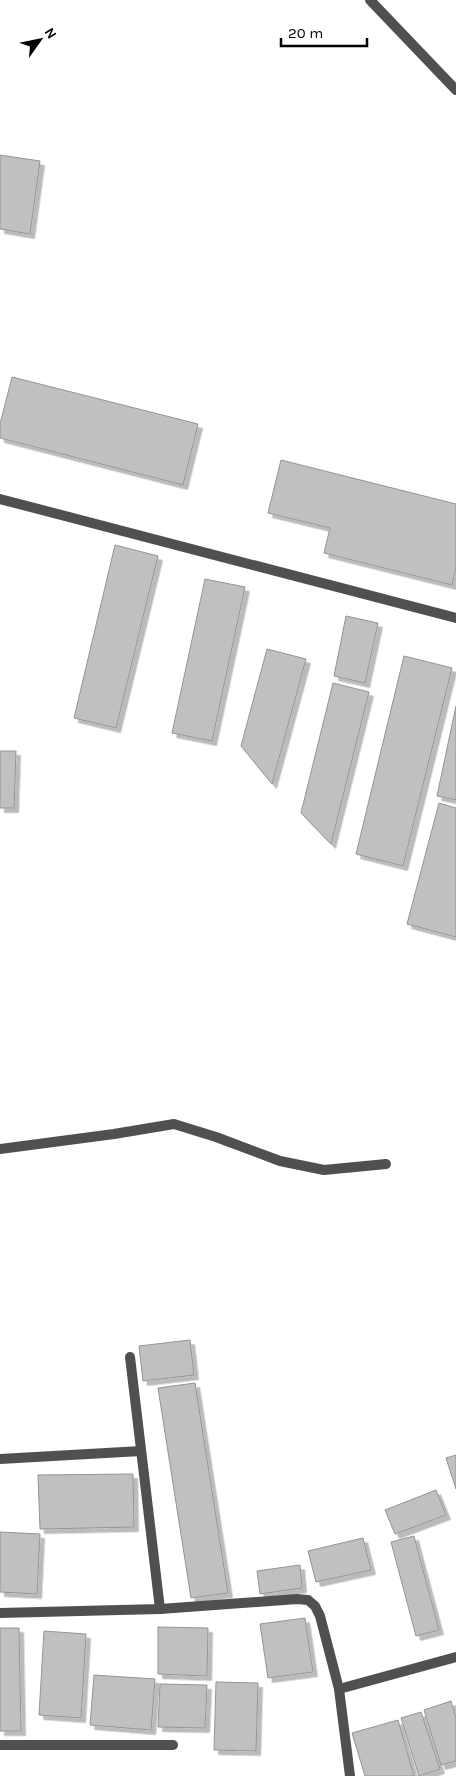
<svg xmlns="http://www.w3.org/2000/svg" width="456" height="1776" font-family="Karla,sans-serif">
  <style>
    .building { fill: #c0c0c0; stroke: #949494; filter: url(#shadow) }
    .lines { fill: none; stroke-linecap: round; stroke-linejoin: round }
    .lane { stroke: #505050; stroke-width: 10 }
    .street { stroke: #505050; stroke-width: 10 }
  </style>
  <defs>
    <filter id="shadow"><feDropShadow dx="4.5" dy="4.5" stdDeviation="0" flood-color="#0004"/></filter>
  </defs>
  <rect width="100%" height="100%" fill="#fff"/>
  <g class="building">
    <path d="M0,155L40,161L30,234L0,229Z"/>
    <path d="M12,377L198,424L183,485L0,438V424Z"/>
    <path d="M281,460L456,504V567L452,585L324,553L330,528L268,513Z"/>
    <path d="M115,545L158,556L116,728L74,718Z"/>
    <path d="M205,579L245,587L212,741L172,733Z"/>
    <path d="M346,616L378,623L365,683L334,676Z"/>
    <path d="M267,649L306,659L272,784L241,746Z"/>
    <path d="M404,656L452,668L403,866L356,854Z"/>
    <path d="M333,683L369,692L331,844L301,813Z"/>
    <path d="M456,706V800L437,796Z"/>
    <path d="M0,751H16L14,808H0Z"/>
    <path d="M439,803L456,808V937L407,924Z"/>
    <path d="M190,1340L194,1375L143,1381L139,1346Z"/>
    <path d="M195,1383L228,1593L191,1598L158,1388Z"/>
    <path d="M456,1455V1489L446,1458Z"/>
    <path d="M133,1474L134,1527L40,1529L38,1475Z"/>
    <path d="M436,1490L446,1515L395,1534L385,1510Z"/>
    <path d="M0,1532L40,1534L37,1594L0,1592Z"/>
    <path d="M414,1536L439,1630L416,1636L391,1542Z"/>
    <path d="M363,1538L371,1570L316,1582L308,1551Z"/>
    <path d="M300,1565L302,1588L260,1594L257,1571Z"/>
    <path d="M305,1618L313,1672L268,1678L260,1624Z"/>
    <path d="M158,1627L208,1628L207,1676L158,1674Z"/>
    <path d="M0,1628H19L21,1731H0Z"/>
    <path d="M44,1631L86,1634L81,1718L39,1715Z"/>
    <path d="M94,1675L155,1679L151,1730L90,1725Z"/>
    <path d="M216,1682L258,1683L256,1751L214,1750Z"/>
    <path d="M160,1684L207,1685L205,1728L158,1727Z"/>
    <path d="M451,1701L456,1718V1761L441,1765L424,1710Z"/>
    <path d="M421,1712L440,1769L419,1776L401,1718Z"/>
    <path d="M398,1720L414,1776H365L352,1733Z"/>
  </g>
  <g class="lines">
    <path class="lane" d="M0,1149L114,1134L174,1124L216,1137L280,1161L324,1170L386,1164"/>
    <g class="street">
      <path d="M370,0L456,90"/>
      <path d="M0,499L456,618"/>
      <path d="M0,1459L141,1451"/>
      <path d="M160,1609L297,1599L308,1600L315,1606L320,1616L339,1689L350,1776"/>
      <path d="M0,1613L160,1609L130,1357"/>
      <path d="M339,1689L456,1657"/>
      <path d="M0,1745H173"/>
    </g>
  </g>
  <g transform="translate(40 40) rotate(57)" stroke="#ffffff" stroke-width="4" paint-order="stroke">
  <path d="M0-4L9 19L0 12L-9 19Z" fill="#000000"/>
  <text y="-8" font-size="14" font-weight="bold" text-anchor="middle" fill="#000000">N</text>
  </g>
  <path d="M281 38v8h86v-8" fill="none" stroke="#000000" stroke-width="2.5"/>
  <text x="288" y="38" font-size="15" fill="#000000" stroke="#ffffff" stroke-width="4" paint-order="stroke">20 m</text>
</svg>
